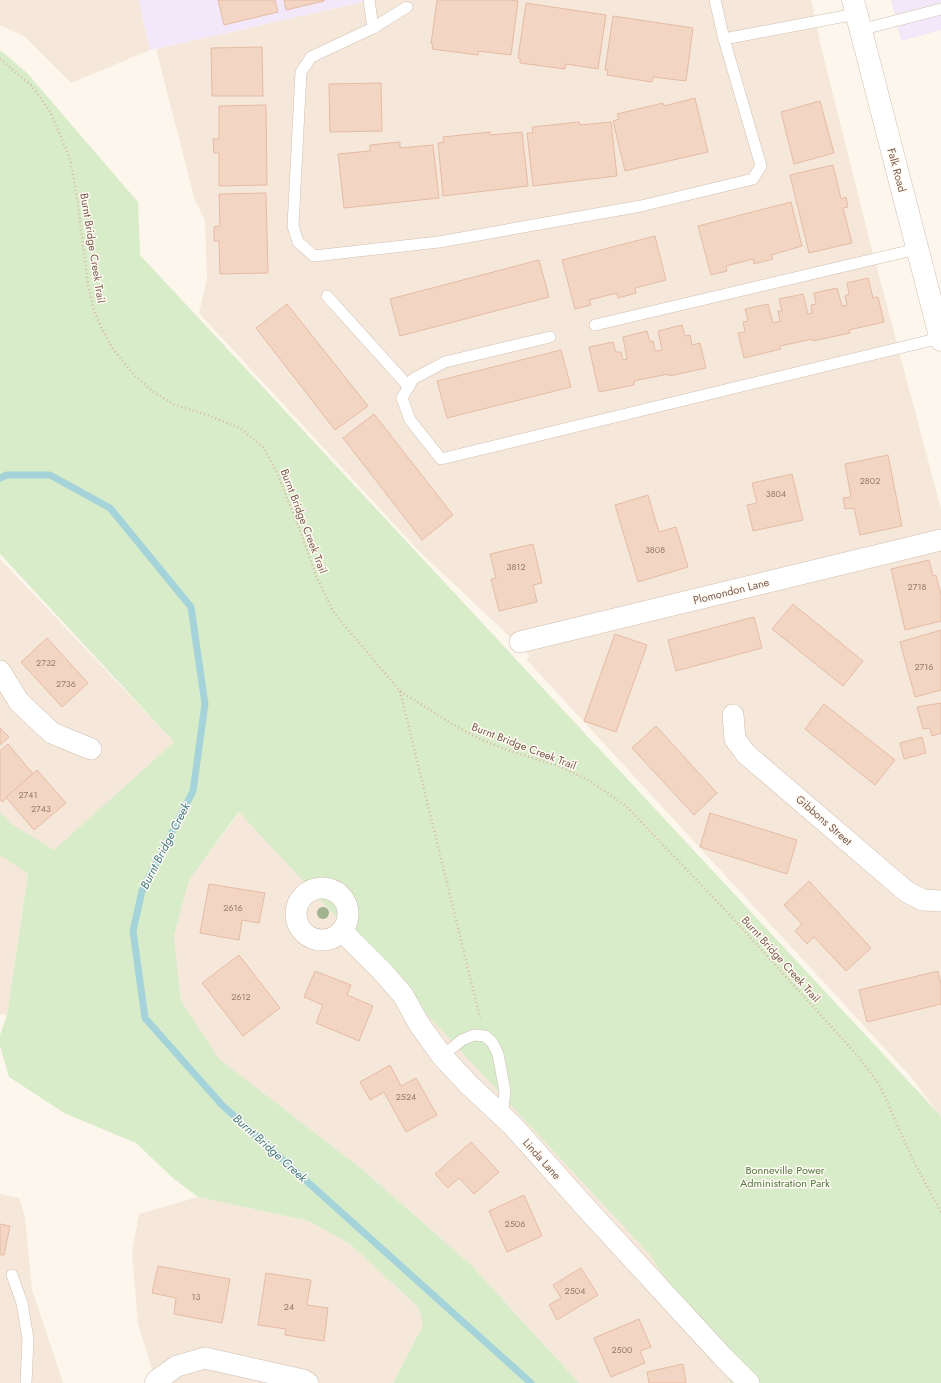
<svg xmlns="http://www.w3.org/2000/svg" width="941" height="1383" font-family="Jost,sans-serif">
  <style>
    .residential { fill: #f5e8da }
    .education { fill: #f3e8fa }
    .green { fill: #d8ecc9 }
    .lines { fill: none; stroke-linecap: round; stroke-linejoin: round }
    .stream { stroke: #a5d3da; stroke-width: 7 }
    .building { fill: #f3d5c3; stroke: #e6bba3 }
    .service-casing { stroke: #d1beb0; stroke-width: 12 }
    .minor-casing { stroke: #d1beb0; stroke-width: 22 }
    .tertiary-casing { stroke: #d1beb0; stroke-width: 23 }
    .path { stroke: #d9b8a5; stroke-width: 2.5; stroke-dasharray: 1 3; stroke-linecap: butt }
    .service { stroke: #fff; stroke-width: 11 }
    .minor { stroke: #fff; stroke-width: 21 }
    .tertiary { stroke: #fff; stroke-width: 22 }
    .tree { fill: #a0b28e }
    .labels { text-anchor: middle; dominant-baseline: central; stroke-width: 3; stroke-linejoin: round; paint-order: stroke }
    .number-label { font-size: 9px; fill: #987a6a }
    .street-label { font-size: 11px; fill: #7a5c4d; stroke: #fffaf3 }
    .park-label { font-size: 11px; fill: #537a41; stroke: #fffaf3 }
    .water-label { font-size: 12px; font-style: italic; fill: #437c86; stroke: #fffaf3 }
  </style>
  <rect width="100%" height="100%" fill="#fdf6ec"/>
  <g class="residential">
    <path d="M0,0H139L150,50L71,83L24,36L0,25Z"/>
    <path d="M372,0H811L824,59L870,242L941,509V1117L911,1077L526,659L530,656L418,550L199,313L207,279L205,220L195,201L156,49Z"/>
    <path d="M0,559L174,742L28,874L7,1015L0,1014Z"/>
    <path d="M240,812L650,1255L731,1383H579L471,1265L363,1170L218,1059L181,1001L174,936L189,880Z"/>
    <path d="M0,1194L19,1198L25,1217L32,1290L63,1383H0Z"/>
    <path d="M198,1197L309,1221L350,1244L419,1308L423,1325L393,1383H156L138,1324L132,1252L139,1214Z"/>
  </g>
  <g class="education">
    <path d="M139,0H372L150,50Z"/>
    <path d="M891,0H941V30L901,41Z"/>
  </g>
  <path class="green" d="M0,50L27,73L138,202L140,255L938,1113L941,1117V1383H731L650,1255L239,812L189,880L174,936L181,1001L219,1059L363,1170L471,1265L579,1383H393L423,1325L419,1308L350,1244L309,1221L198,1197L174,1179L136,1143L66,1114L9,1077L0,1046V1035L7,1015L28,874L0,855V812L13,825L54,850L174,742L0,554Z"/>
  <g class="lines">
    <path class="stream" d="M0,478L7,475H50L110,508L191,607L205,704L193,791L142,891L133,931L145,1018L222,1105L531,1383"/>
  </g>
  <g class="building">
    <path d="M218,0H275L278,12L224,25Z"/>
    <path d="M284,0H324V1L286,10Z"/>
    <path d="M437,0H510L518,1L511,55L478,51V55L432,49L433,44H431Z"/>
    <path d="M526,3L606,15L598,69L566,64L565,69L520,63V58H518Z"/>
    <path d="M613,16L693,28L686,81L653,77L652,82L607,75L608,70H605Z"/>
    <path d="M262,47L263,96H212L211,48Z"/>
    <path d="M381,83L382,131L330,132L329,84Z"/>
    <path d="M695,98L708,152L625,171L613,121L619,119L617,114L663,103L664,106Z"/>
    <path d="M820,101L834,153L794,164L781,112Z"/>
    <path d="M266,105L267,185L219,186V153H214L213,139H219V106Z"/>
    <path d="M579,122L580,125L611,122L617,176L533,186L527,133H533L532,127Z"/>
    <path d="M490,132V135L522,132L528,186L443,196L438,143L444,142L443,137Z"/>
    <path d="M400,142V148L433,145L439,198L344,208L338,154L370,151V145Z"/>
    <path d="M833,165L841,199L846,197L848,207L843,208L852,243L809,253L790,175Z"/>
    <path d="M266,193L268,273L220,274L219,241H214V227L220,226L219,194Z"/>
    <path d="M791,202L802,246L771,255L773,259L754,264L753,259L726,266L727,271L711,275L698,226Z"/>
    <path d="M655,236L666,280L635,288L636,293L618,298L617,293L589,300L591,305L575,309L562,260Z"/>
    <path d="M539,260L549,297L400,336L390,299Z"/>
    <path d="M868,278L873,298L878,297L884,322L849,330L850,333L813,341L812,339L780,346L781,349L744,358L738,333L745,332L743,322L748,321L745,309L768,304L773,323L780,321L778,311H782L779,299L803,294L808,314L812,313L811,305L816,304L814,293L837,288L842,306L847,305L845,296L849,294L847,283Z"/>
    <path d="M287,304L368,406L335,430L256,328Z"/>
    <path d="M682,325L685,336L690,335L692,345L700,343L706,368L669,376L668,374L634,381V385L599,392L589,347L613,342L616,352H621L623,360L627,359L623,337L647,331L650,342L653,341L655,351L662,350L658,331Z"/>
    <path d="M561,350L571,387L447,418L437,381Z"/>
    <path d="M374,414L453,515L422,540L343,438Z"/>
    <path d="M888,455L902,526L860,535L854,508L845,509L843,498L851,497L845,464Z"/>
    <path d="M792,474L803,520L753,531L747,505L757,503L752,483Z"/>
    <path d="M648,495L659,532L676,527L688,567L638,582L615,505Z"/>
    <path d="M533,544L542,583L533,585L537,602L499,611L491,579L496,578L490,554Z"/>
    <path d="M929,560L933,576L936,575L941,595V621L905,630L891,569Z"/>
    <path d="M793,604L863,661L843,686L772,629Z"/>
    <path d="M754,617L762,648L676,671L668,640Z"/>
    <path d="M941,630V690L915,697L900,642Z"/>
    <path d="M615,634L647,645L616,732L584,721Z"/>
    <path d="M47,638L88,683L62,707L21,662Z"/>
    <path d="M941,703V733L932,736L930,728L923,729L917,707Z"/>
    <path d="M824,704L895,760L875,785L805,729Z"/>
    <path d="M656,726L717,793L694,815L632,748Z"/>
    <path d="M0,728L9,737L0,745Z"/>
    <path d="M922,737L926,753L904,759L900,743Z"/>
    <path d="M8,744L33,774L2,802L0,799V751Z"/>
    <path d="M37,770L66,803L34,830L6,797Z"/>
    <path d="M710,813L797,840L787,874L700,847Z"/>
    <path d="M809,881L871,948L846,971L814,937L807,944L795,931L802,924L784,905Z"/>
    <path d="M209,884L265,893L259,923L242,920L239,940L200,933Z"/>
    <path d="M239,955L280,1008L243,1036L202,983Z"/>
    <path d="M315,971L351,985L347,995L373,1006L359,1041L316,1023L323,1005L304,997Z"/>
    <path d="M938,971L941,984V1004L867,1022L859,990Z"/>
    <path d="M390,1065L401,1086L416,1078L437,1115L406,1132L384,1092L370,1100L360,1082Z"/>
    <path d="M471,1142L499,1172L474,1194L459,1178L448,1188L435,1174Z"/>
    <path d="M524,1195L542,1236L507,1252L489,1211Z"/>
    <path d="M0,1224L10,1226L4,1255H0Z"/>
    <path d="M158,1266L230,1279L222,1323L174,1314L176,1298L152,1293Z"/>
    <path d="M581,1268L598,1295L557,1320L549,1305L561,1298L553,1285Z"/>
    <path d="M266,1273L311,1280L307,1305L328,1308L324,1341L285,1335L286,1329L258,1325Z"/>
    <path d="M639,1319L651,1347L640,1351L645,1363L611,1377L594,1338Z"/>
    <path d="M683,1364L686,1383H649L647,1372Z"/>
  </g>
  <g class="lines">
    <defs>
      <g id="service">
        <path d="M369,0L373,28"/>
        <path d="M715,0L724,39"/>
        <path d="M407,7L373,28L311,57L301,72L293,226L298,242L314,256L439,242L641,206L753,179L761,166L724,39L856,14"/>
        <path d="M860,30L941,9"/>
        <path d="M327,296L409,387"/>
        <path d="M595,325L917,249"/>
        <path d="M550,337L445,362L413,379L402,398L410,420L441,459L940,338"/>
        <path d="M442,1056L462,1040L474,1035L485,1036L492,1042L498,1054L505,1091L502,1116"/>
        <path d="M12,1275L22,1303L28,1339L26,1383"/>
      </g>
      <g id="minor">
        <path d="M520,642L941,540"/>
        <path d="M0,671L19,702L52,733L91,749"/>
        <path d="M733,715L735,739L746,754L907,892L923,900L941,901"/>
        <circle cx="322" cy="914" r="26"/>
        <path d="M342,931L382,971L403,995L419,1024L442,1056L469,1085L512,1125L587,1209L723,1357L749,1383"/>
        <path d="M155,1383L157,1380L177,1366L205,1358L303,1380L308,1383"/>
      </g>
      <path id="tertiary" d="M853,0L941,340"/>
    </defs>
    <use href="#service" class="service-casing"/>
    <use href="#minor" class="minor-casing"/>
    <use href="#tertiary" class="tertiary-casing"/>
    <g class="path">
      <path d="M0,59L32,86L51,113L70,159L77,198L88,284L93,307L101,327L113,349L133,374L155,393L175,405L202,413L240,428L264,448L278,475L298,525L317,578L334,613L400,691L452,724L480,739L507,750L559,766L590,781L626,806L727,912L858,1056L879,1084L913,1160L941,1212"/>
      <path d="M400,691L480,1018"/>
    </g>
    <use href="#service" class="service"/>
    <use href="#minor" class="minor"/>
    <use href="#tertiary" class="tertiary"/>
  </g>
  <circle class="tree" cx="323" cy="913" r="6"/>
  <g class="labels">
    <g class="number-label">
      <text x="870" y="480">2802</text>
      <text x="776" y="493">3804</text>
      <text x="655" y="549">3808</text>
      <text x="516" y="566">3812</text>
      <text x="917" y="586">2718</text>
      <text x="46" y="662">2732</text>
      <text x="924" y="666">2716</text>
      <text x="66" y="683">2736</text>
      <text x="28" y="794">2741</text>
      <text x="41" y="808">2743</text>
      <text x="233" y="907">2616</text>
      <text x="241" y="996">2612</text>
      <text x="406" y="1096">2524</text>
      <text x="515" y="1223">2506</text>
      <text x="575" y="1290">2504</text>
      <text x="196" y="1296">13</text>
      <text x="289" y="1306">24</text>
      <text x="622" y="1349">2500</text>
    </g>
    <g class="street-label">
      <text transform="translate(897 170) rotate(75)">Falk Road</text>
      <text transform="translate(93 248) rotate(81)">Burnt Bridge Creek Trail</text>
      <text transform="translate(304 521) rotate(69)">Burnt Bridge Creek Trail</text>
      <text transform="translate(731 591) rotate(-14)">Plomondon Lane</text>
      <text transform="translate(524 746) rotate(21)">Burnt Bridge Creek Trail</text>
      <text transform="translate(824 820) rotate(41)">Gibbons Street</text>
      <text transform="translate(781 959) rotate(48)">Burnt Bridge Creek Trail</text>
      <text transform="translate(542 1159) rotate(48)">Linda Lane</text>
    </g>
    <g class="park-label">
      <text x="785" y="1170">Bonneville Power<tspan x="785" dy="13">Administration Park</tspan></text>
    </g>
    <g class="water-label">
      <text transform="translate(165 846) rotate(-63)">Burnt Bridge Creek</text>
      <text transform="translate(270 1148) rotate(42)">Burnt Bridge Creek</text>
    </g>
  </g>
</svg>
